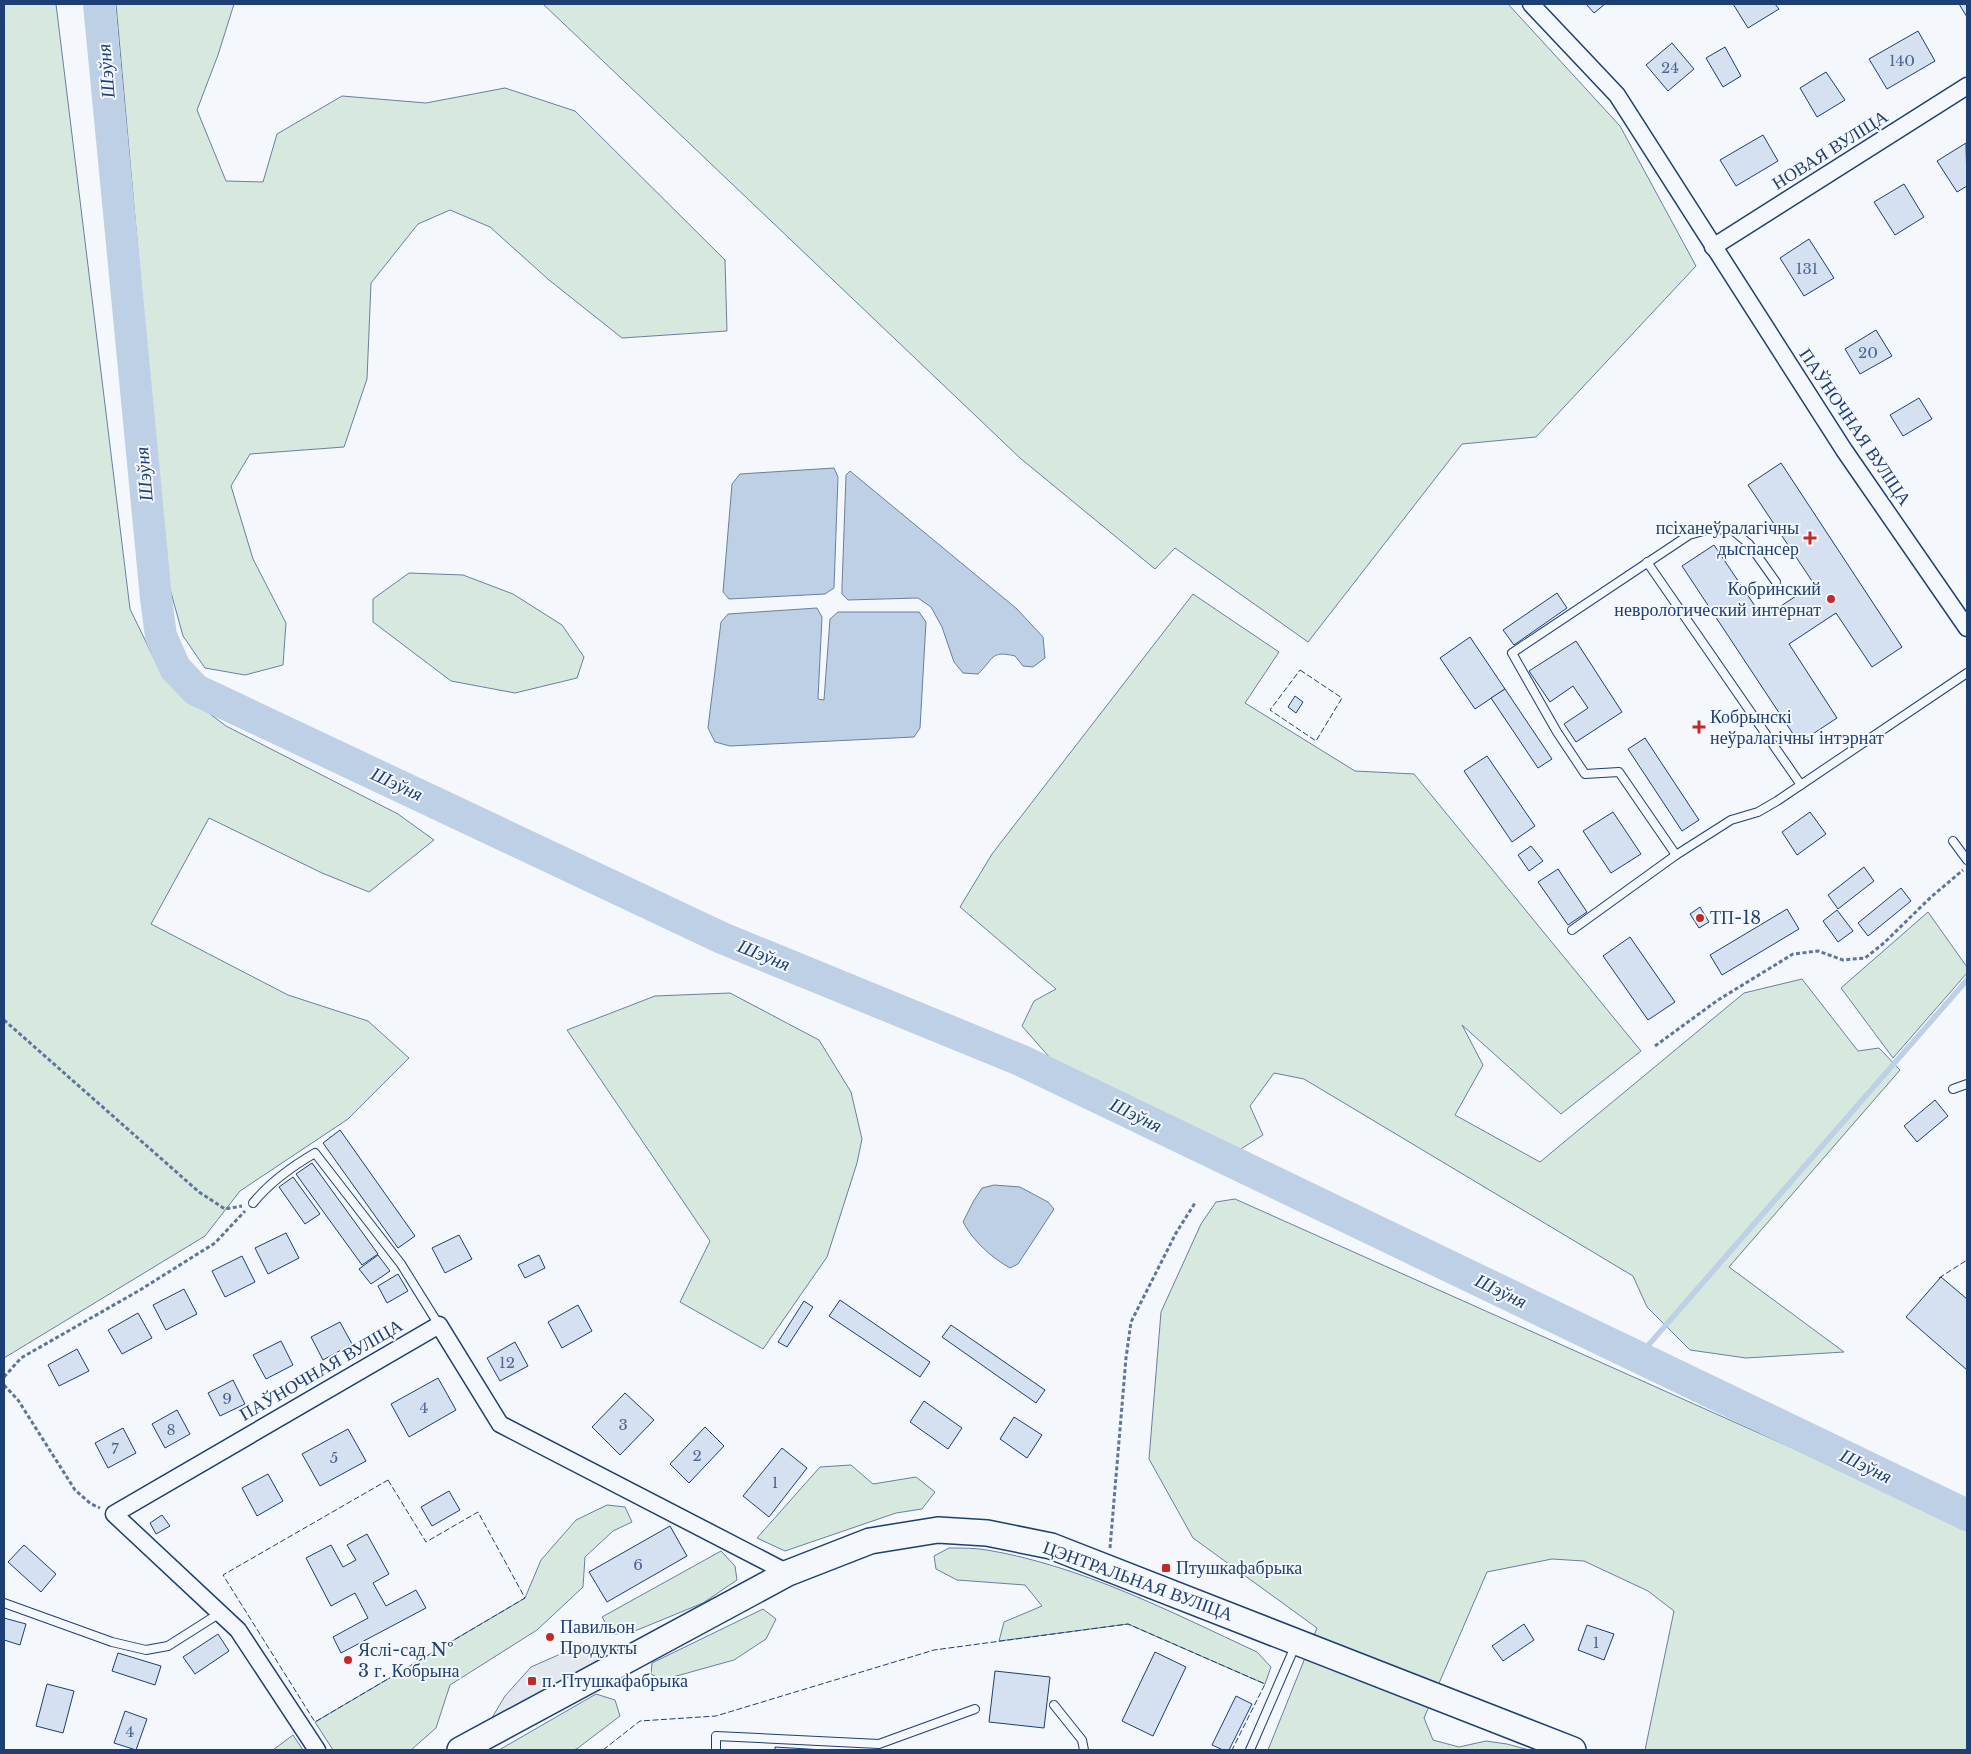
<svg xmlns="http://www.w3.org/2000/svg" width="1971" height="1754" font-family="'Libre Baskerville',serif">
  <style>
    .green { fill: #d7e8df; stroke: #687fa3 }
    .parking { fill: #e3e8f0; stroke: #687fa3 }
    .water { fill: #bed0e5; stroke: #687fa3 }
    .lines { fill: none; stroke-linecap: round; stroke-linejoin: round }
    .stream { stroke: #bed0e5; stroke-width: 5.5 }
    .river { stroke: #bed0e5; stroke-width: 32 }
    .building { fill: #d5e0f0; stroke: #1d3f73 }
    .lane-casing { stroke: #1d3f73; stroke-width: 10 }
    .street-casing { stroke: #1d3f73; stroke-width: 19 }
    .primary-casing { stroke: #1d3f73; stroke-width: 28 }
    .path { stroke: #5e769c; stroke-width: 3; stroke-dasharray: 4 2.5; stroke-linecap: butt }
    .lane { stroke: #f4f7fb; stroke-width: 8 }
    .street { stroke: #f4f7fb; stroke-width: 16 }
    .primary { stroke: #f4f7fb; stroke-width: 25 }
    .fence { stroke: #1d3f73; stroke-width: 1; stroke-dasharray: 6 2.5; stroke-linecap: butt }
    .poi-dot { fill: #c62828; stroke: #f4f7fb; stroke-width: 2 }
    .labels { text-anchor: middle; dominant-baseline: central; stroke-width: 4; stroke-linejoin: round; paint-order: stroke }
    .number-label { font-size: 15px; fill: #4b6792 }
    .street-label { font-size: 18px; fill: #1d3f73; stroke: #f4f7fb }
    .poi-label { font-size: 18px; fill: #1d3f73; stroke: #f4f7fb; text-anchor: start }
    .water-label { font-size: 19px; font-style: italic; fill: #1d3f73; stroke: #f4f7fb }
  </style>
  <rect width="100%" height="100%" fill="#f4f7fb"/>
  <g class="green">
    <path d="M4,4H56L130,609L164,679L226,726L398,814L434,840L369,892L322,873L209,818L151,924L288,995L368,1021L409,1058L348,1119L240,1191L205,1236L4,1358Z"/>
    <path d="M116,4H234L218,55L197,110L226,181L263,182L277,134L342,96L426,103L505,88L575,111L725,260L727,331L622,338L549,280L490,227L450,210L418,224L371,283L367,379L344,447L250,454L231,486L253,559L286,623L283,665L245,675L205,668L183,636L167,578Z"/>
    <path d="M543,4H1508L1620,126L1696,266L1536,437L1462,444L1308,642L1175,548L1155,569L1020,458Z"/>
    <path d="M409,573L463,575L513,594L562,625L584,657L577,678L515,693L451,681L373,622V599Z"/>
    <path d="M1193,594L1279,652L1245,703L1355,771L1414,774L1641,1051L1561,1114L1462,1025L1483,1065L1455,1115L1540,1162L1744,993L1802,979L1858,1051L1879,1048L1900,1070L1729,1267L1844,1352L1746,1358L1690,1350L1647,1307L1633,1276L1304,1079L1274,1073L1250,1106L1263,1135L1236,1152L1050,1058L1022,1026L1034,1001L1056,989L960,907L992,854Z"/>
    <path d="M1928,912L1967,967V973L1893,1058L1841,988Z"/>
    <path d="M730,993L819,1040L851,1092L862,1139L857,1163L827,1257L763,1349L680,1302L710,1241L567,1030L655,996Z"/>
    <path d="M1235,1199L1967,1526V1750H1645L1674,1611L1648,1591L1584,1561L1552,1559L1487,1572L1424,1718L1433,1740L1459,1747L1486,1741L1507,1744L1529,1750H1268L1317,1628L1193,1538L1149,1459L1161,1312L1201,1224L1216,1202Z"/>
    <path d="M851,1465L873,1484L916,1477L935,1492L922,1509L896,1513L785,1551L757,1538L820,1467Z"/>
    <path d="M607,1505L625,1507L632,1522L613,1531L585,1557L583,1587L537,1630L450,1685L436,1728L411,1750H333L315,1722L525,1598L541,1560L576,1520Z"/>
    <path d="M949,1548C962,1548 975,1548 987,1550C1082,1566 1171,1612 1257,1652L1271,1667L1265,1684L1128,1624L999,1641L1004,1622L1042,1606L1025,1585L957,1580L936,1569L934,1556Z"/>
    <path d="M721,1551L735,1566L737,1580L703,1603L630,1633L612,1634L602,1617Z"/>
    <path d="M763,1609L776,1619L766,1639L734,1660L662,1680L651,1674L652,1663Z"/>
    <path d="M596,1694L615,1700L620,1716L578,1748L574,1750H499Z"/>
    <path d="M293,1735L303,1750H273Z"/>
  </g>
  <path class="parking" d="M574,1648L626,1653L484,1731L505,1696L531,1667Z"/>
  <g class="water">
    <path d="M834,468L838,477L834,588L825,594L729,599L723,592L732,484L740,474Z"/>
    <path d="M850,471L1017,609L1043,637L1045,658L1033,667L1023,666L1015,656C990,650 994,659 978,674L963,673L954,662L942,627L931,607L918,598L848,600L842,594V587L846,475Z"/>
    <path d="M817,608L822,617L818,699L824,700L830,619L838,612H919L926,622L920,728L914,737L730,746L715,742L708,728L721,622L728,614Z"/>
    <path d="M994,1185L1020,1187L1048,1202L1054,1209L1018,1264L1010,1268C992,1258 973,1241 963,1222L973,1202L982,1188Z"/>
  </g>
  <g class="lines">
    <path class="stream" d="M1638,1357L1967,980"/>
    <path class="river" d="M99,4L156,598L161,636L175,668L196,690L722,938L1020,1060L1967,1515"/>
  </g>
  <g class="building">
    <path d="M1586,4H1605L1594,13Z"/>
    <path d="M1733,4H1775L1779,9L1748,28Z"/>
    <path d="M1959,4H1967V17Z"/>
    <path d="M1918,31L1935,61L1887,89L1869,59Z"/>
    <path d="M1672,43L1694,69L1668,91L1646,65Z"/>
    <path d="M1725,47L1741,76L1723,87L1706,58Z"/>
    <path d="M1826,72L1845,100L1817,117L1800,88Z"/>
    <path d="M1763,135L1778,161L1736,186L1720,160Z"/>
    <path d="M1966,143L1967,186L1957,192L1937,161Z"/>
    <path d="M1904,184L1924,217L1895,235L1874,202Z"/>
    <path d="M1809,239L1834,278L1804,296L1780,258Z"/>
    <path d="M1876,330L1892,356L1860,374L1845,349Z"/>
    <path d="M1919,398L1932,419L1903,436L1890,415Z"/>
    <path d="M1781,463L1902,647L1872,667L1836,613L1789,644L1837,718L1799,743L1682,566L1714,545L1763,618L1814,584L1748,485Z"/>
    <path d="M1557,593L1567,608L1514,645L1503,630Z"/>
    <path d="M1470,637L1505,689L1475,709L1440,658Z"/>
    <path d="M1576,641L1622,712L1576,742L1564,724L1588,708L1573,686L1550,702L1529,671Z"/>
    <path d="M1505,689L1552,759L1538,768L1491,698Z"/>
    <path d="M1295,696L1303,702L1296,713L1288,707Z"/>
    <path d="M1645,738L1699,820L1682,831L1628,749Z"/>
    <path d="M1487,756L1535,826L1512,842L1464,771Z"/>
    <path d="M1613,812L1641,854L1611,873L1583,831Z"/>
    <path d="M1810,812L1826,834L1797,855L1782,832Z"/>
    <path d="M1531,846L1543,861L1529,871L1518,855Z"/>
    <path d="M1864,867L1874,881L1838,909L1828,895Z"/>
    <path d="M1558,869L1587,912L1568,925L1538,882Z"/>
    <path d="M1901,888L1911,901L1868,936L1858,923Z"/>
    <path d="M1700,907L1709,922L1699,928L1690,914Z"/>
    <path d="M1787,909L1799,929L1722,975L1710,955Z"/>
    <path d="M1837,910L1853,931L1838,942L1823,921Z"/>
    <path d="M1630,937L1675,1002L1648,1020L1603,956Z"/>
    <path d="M1935,1100L1948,1116L1917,1142L1904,1126Z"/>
    <path d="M340,1130L415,1236L398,1248L323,1143Z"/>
    <path d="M312,1163L378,1254L362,1265L296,1174Z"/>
    <path d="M293,1177L320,1214L305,1224L279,1187Z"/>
    <path d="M286,1233L299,1258L268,1274L255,1248Z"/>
    <path d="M459,1235L472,1259L445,1273L432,1248Z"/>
    <path d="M378,1255L390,1271L371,1284L359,1269Z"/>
    <path d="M539,1255L545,1268L525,1278L518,1265Z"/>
    <path d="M242,1256L255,1282L225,1297L212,1271Z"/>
    <path d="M398,1274L408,1291L387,1303L378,1286Z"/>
    <path d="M1941,1277L1967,1299V1370L1906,1317Z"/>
    <path d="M184,1289L197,1314L166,1330L153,1305Z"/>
    <path d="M840,1300L930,1362L920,1377L829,1316Z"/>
    <path d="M804,1301L813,1307L787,1347L778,1342Z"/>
    <path d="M578,1305L592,1331L562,1348L548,1322Z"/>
    <path d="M138,1313L152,1338L122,1354L108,1330Z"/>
    <path d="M340,1322L352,1344L323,1360L311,1337Z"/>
    <path d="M951,1325L1045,1390L1036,1403L942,1337Z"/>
    <path d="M281,1341L293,1365L266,1379L253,1355Z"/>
    <path d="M515,1342L528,1366L500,1381L487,1358Z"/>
    <path d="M77,1349L89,1371L59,1386L48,1365Z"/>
    <path d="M438,1378L456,1410L409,1437L391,1404Z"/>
    <path d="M233,1380L245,1404L220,1416L208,1393Z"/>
    <path d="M625,1393L654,1420L620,1455L592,1427Z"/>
    <path d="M924,1401L962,1428L948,1449L910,1422Z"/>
    <path d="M177,1410L190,1434L165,1448L152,1424Z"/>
    <path d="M1014,1417L1042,1435L1027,1458L1000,1439Z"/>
    <path d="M705,1427L724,1446L689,1483L670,1464Z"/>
    <path d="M123,1428L136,1453L108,1468L95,1443Z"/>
    <path d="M348,1429L366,1461L320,1486L302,1454Z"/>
    <path d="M782,1448L807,1468L769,1517L743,1496Z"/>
    <path d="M268,1474L283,1501L257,1516L242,1488Z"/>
    <path d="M449,1491L460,1510L432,1526L421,1507Z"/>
    <path d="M162,1515L170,1526L156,1534L150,1523Z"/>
    <path d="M670,1526L687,1556L607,1602L589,1572Z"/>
    <path d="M367,1534L389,1574L373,1583L386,1606L416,1590L426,1608L341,1653L333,1637L368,1618L355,1593L331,1606L306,1558L331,1545L343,1567L356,1560L347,1545Z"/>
    <path d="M24,1545L56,1574L41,1592L8,1562Z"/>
    <path d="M4,1618L26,1624L20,1645L4,1640Z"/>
    <path d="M1524,1624L1534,1640L1503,1661L1492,1646Z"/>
    <path d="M1587,1625L1614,1634L1604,1660L1578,1650Z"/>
    <path d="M218,1634L229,1651L195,1674L183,1657Z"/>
    <path d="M1155,1652L1186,1667L1153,1736L1122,1721Z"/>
    <path d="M118,1653L161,1666L155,1685L112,1671Z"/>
    <path d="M995,1671L1050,1677L1044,1728L989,1722Z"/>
    <path d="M47,1684L74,1691L63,1733L36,1726Z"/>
    <path d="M1236,1696L1252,1704L1229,1750H1223L1212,1745Z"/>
    <path d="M125,1711L147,1719L136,1750L114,1743Z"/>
    <path d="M775,1747L824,1750H775Z"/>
  </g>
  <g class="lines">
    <defs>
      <g id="lane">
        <path d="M1647,562L1801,785"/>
        <path d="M1776,582L1749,544L1731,529L1707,530L1689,535L1512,653L1557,732L1585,774L1619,772L1676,855L1731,820L1758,812L1777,801L1967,673"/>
        <path d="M1953,841L1967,860"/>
        <path d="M1572,930L1676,855"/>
        <path d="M1953,1089L1967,1084"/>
        <path d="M253,1203C270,1182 291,1167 315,1153L401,1264L439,1325"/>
        <path d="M4,1603L112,1642L146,1650L168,1646L220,1613"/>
        <path d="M1054,1705L1082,1740L1084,1750"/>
        <path d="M716,1750V1736L879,1744L975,1709"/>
        <path d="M1250,1750L1296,1644"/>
      </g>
      <g id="street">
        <path d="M1531,4L1617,95L1844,450L1967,628"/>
        <path d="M1713,247L1967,86"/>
        <path d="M317,1750L238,1630L114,1514L439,1325L500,1424L788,1573"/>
      </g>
      <path id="primary" d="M460,1750L788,1573L870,1541L938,1530L987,1533L1051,1546L1573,1750"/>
    </defs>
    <use href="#lane" class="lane-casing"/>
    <use href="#street" class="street-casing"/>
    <use href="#primary" class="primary-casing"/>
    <g class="path">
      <path d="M4,1020L199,1192L225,1209L242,1206"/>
      <path d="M1655,1046L1718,1000L1793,954L1818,951L1843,960L1865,958L1884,943L1931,897L1963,870"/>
      <path d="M4,1377L21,1358L140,1290L215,1243L245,1211"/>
      <path d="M4,1385L18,1400L75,1490L91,1504L100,1508"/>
      <path d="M1110,1548L1126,1358L1131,1322L1176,1233L1195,1203"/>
    </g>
    <use href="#lane" class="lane"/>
    <use href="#street" class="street"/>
    <use href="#primary" class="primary"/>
    <g class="fence">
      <path d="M1300,670L1342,698L1316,741L1270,710Z"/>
      <path d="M1939,1278L1967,1260"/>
      <path d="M388,1480L426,1542L478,1512L525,1598L315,1722L223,1575Z"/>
      <path d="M603,1750L640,1721L716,1716L934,1650L1128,1624L1265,1684L1232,1750"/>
    </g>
  </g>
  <g class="poi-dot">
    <path d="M1807.5 530.5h5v5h5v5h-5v5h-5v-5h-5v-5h5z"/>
    <circle cx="1831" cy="599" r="5"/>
    <path d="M1696.5 719.5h5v5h5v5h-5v5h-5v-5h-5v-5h5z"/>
    <circle cx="1700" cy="918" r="5"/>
    <rect x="1161" y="1563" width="10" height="10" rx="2.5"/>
    <circle cx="550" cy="1637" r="5"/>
    <circle cx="348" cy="1660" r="5"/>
    <rect x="527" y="1676" width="10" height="10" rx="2.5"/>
  </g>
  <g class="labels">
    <g class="number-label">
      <text x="1902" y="60">140</text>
      <text x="1670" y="67">24</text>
      <text x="1807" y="268">131</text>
      <text x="1868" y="352">20</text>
      <text x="507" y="1362">12</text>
      <text x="227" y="1398">9</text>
      <text x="424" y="1407">4</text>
      <text x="623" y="1424">3</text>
      <text x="171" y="1429">8</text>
      <text x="115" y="1448">7</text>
      <text x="697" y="1455">2</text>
      <text x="334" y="1457">5</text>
      <text x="775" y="1482">1</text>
      <text x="638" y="1564">6</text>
      <text x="1596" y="1642">1</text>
      <text x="130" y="1731">4</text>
    </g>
    <g class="street-label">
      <text transform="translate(1830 150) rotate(-32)">НОВАЯ ВУЛІЦА</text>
      <text transform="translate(1855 427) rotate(56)">ПАЎНОЧНАЯ ВУЛІЦА</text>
      <text transform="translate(321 1370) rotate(-30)">ПАЎНОЧНАЯ ВУЛІЦА</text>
      <text transform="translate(1138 1581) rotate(20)">ЦЭНТРАЛЬНАЯ ВУЛІЦА</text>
    </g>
    <g class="poi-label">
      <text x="1799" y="528" text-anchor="end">псіханеўралагічны<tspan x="1799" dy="21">дыспансер</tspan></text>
      <text x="1821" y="589" text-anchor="end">Кобринский<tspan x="1821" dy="21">неврологический интернат</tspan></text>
      <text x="1710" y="717">Кобрынскі<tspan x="1710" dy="21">неўралагічны інтэрнат</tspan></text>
      <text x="1710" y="918">ТП-18</text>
      <text x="1176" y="1568">Птушкафабрыка</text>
      <text x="560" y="1627">Павильон<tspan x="560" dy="21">Продукты</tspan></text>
      <text x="358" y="1650">Яслі-сад №<tspan x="358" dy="21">3 г. Кобрына</tspan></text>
      <text x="542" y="1681">п. Птушкафабрыка</text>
    </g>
    <g class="water-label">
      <text transform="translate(106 71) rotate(-95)">Шэўня</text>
      <text transform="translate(144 474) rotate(-95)">Шэўня</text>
      <text transform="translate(397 784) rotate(25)">Шэўня</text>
      <text transform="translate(764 955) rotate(22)">Шэўня</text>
      <text transform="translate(1136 1115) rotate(26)">Шэўня</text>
      <text transform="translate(1501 1291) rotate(26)">Шэўня</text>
      <text transform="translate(1866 1466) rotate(26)">Шэўня</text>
    </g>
  </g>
  <rect width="1971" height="1754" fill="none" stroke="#1d3f73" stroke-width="10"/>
</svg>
